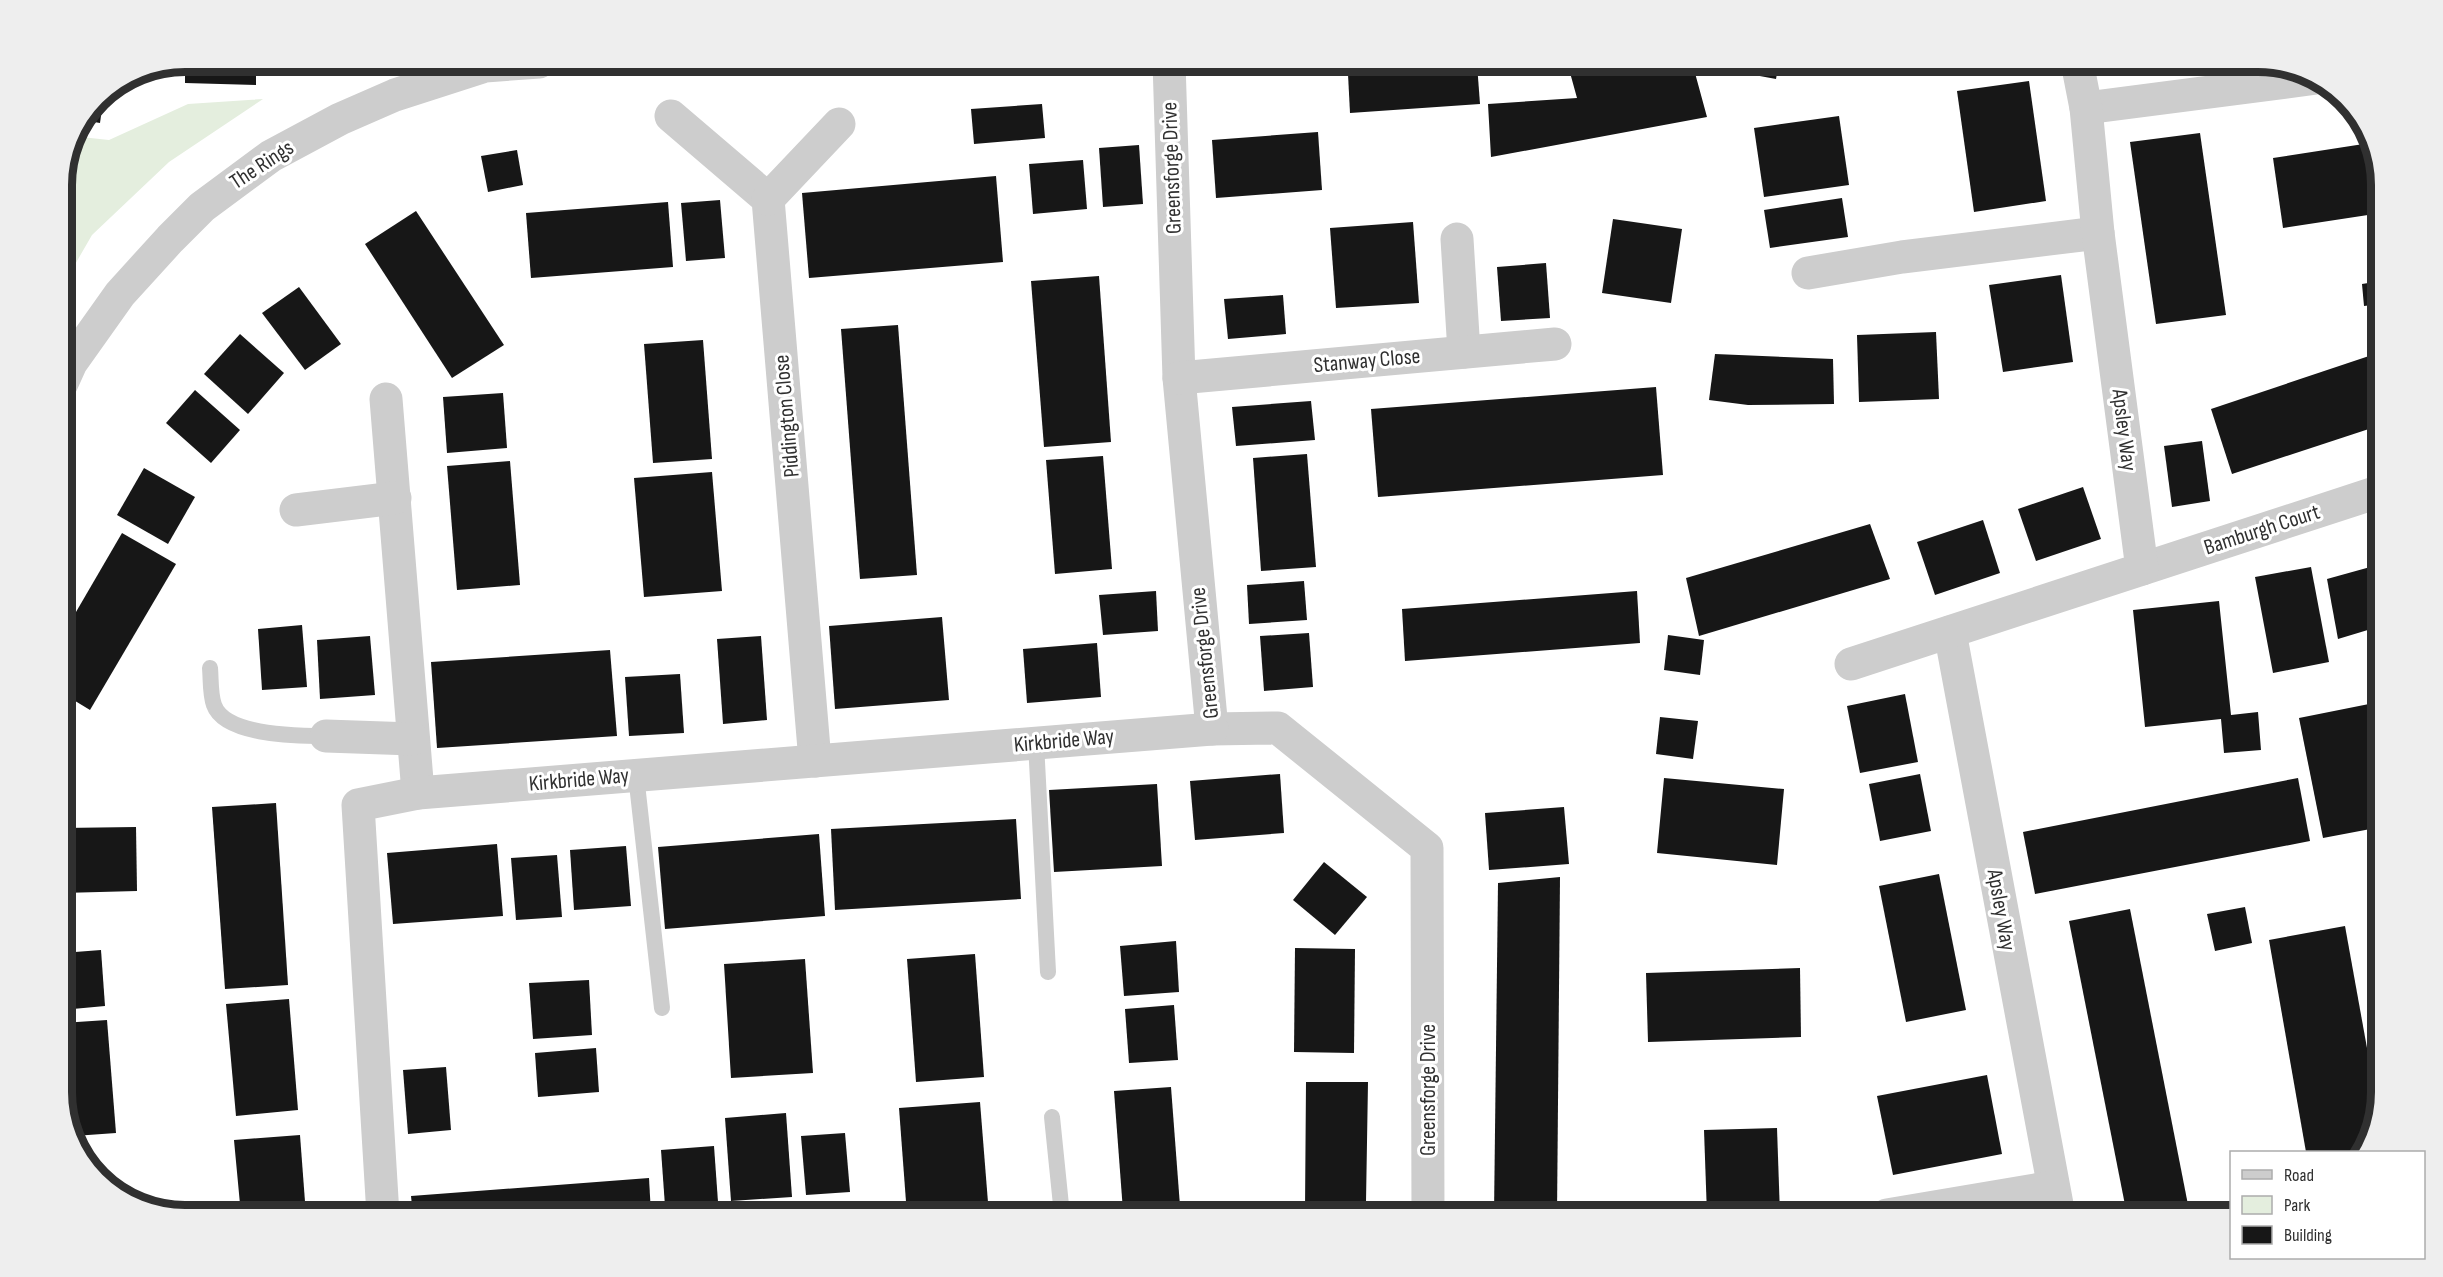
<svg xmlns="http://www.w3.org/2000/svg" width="2443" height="1277" font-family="'Sofia Sans Condensed',sans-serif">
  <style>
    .green { fill: #e4eede }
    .building { fill: #171717 }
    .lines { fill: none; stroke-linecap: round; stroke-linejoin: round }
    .service { stroke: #cdcdcd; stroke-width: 16 }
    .minor { stroke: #cdcdcd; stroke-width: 33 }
    .tertiary { stroke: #cdcdcd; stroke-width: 33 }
    .labels { text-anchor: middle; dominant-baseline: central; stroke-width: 6; stroke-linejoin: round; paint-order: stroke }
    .street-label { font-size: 22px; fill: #303030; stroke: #fff }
    .rim { fill: none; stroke: #303030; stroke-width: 8 }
  </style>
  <rect width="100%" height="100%" fill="#fff"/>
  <path class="green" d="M263,99L169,162L92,235L62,287V178L72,136L109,140L188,104Z"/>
  <g class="building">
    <path d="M185,62H256V85L185,83Z"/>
    <path d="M1599,62H1692L1707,117L1491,157L1488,104L1577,98L1569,69Z"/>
    <path d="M1728,62H1779L1776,79L1727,70Z"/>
    <path d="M1477,64L1480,104L1350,113L1348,74Z"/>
    <path d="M2029,81L2046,201L1974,212L1957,91Z"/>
    <path d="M104,94L100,123L83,120L98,98Z"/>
    <path d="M1042,104L1045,138L974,144L971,109Z"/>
    <path d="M1839,116L1849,185L1764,197L1754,128Z"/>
    <path d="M1318,132L1322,190L1216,198L1212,140Z"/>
    <path d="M2200,133L2226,315L2156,324L2130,142Z"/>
    <path d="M2370,143L2381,178V213L2283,228L2273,158Z"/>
    <path d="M1139,145L1143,204L1103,207L1099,148Z"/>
    <path d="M517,150L523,185L488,192L481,156Z"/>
    <path d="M1083,160L1087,209L1033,214L1029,164Z"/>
    <path d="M996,176L1003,262L809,278L802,193Z"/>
    <path d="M1842,198L1848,237L1770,248L1764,210Z"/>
    <path d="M720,200L725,258L686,261L681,203Z"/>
    <path d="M668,202L673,267L531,278L526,213Z"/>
    <path d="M416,211L504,345L452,378L365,244Z"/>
    <path d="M1613,219L1682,229L1671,303L1602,293Z"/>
    <path d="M1413,222L1419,303L1336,308L1330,228Z"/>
    <path d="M1546,263L1550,318L1501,321L1497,267Z"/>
    <path d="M2061,275L2073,362L2003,372L1989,285Z"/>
    <path d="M1099,276L1111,442L1044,447L1031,281Z"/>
    <path d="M2381,281V304L2364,306L2362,284Z"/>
    <path d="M299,287L341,344L305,370L262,313Z"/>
    <path d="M1283,295L1286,334L1228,339L1224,299Z"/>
    <path d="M898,325L917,575L860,579L841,329Z"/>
    <path d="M1936,332L1939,399L1859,402L1857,335Z"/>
    <path d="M240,334L284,373L248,414L204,374Z"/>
    <path d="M703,340L712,459L653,463L644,344Z"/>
    <path d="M2381,352V425L2232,474L2211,409Z"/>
    <path d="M1715,354L1833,359L1834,404L1748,405L1709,400Z"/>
    <path d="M1656,387L1663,475L1378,497L1371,409Z"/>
    <path d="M195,390L240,430L211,463L166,423Z"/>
    <path d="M503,393L507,448L447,453L443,397Z"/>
    <path d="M1311,401L1315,440L1236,446L1232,407Z"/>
    <path d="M2202,441L2210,501L2172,507L2164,446Z"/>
    <path d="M1307,454L1316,567L1261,571L1253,458Z"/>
    <path d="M1103,456L1112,569L1055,574L1046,460Z"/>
    <path d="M510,461L520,585L457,590L447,466Z"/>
    <path d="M144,468L195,497L168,544L117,515Z"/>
    <path d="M712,472L722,591L644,597L634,478Z"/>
    <path d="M2083,487L2101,539L2036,561L2018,509Z"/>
    <path d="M1983,520L2000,573L1935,595L1917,542Z"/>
    <path d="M1870,524L1890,579L1699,636L1686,578Z"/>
    <path d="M122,533L176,564L90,710L62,693V636Z"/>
    <path d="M2381,564V626L2338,639L2327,579Z"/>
    <path d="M2311,567L2329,662L2273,673L2255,577Z"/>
    <path d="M1304,581L1307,620L1249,624L1247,585Z"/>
    <path d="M1156,591L1158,631L1103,635L1099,595Z"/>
    <path d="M1637,591L1640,643L1405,661L1402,609Z"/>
    <path d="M2219,601L2231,715L2258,712L2261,750L2224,753L2221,719L2145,727L2133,610Z"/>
    <path d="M942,617L949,700L835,709L829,626Z"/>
    <path d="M302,625L307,687L262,690L258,629Z"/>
    <path d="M1309,633L1313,687L1264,691L1260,636Z"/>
    <path d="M1668,635L1704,640L1700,675L1664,670Z"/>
    <path d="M370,636L375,695L320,699L317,640Z"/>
    <path d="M761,636L767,720L723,724L717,639Z"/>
    <path d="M1097,643L1101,697L1027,703L1023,649Z"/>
    <path d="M610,650L617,736L437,748L431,662Z"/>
    <path d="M680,674L684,733L629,736L625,677Z"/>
    <path d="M1905,694L1918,762L1860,773L1847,706Z"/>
    <path d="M2374,703L2381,741V827L2323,838L2299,718Z"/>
    <path d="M1660,717L1698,721L1693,759L1656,754Z"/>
    <path d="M1280,774L1284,833L1195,840L1190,781Z"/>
    <path d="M1920,774L1931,831L1880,841L1869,784Z"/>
    <path d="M1664,778L1784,789L1777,865L1657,853Z"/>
    <path d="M2298,778L2310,841L2035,894L2023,832Z"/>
    <path d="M1157,784L1162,866L1054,872L1049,790Z"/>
    <path d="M276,803L288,985L225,989L212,807Z"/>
    <path d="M1564,807L1569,864L1489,870L1485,813Z"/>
    <path d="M1016,819L1021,899L835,910L831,829Z"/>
    <path d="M136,827L137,891L62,893V828Z"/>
    <path d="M819,834L825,916L665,929L658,847Z"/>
    <path d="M497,844L503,916L393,924L387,853Z"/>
    <path d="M626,846L631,906L574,910L570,850Z"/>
    <path d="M557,855L562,917L516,920L511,858Z"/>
    <path d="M1324,862L1367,897L1335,935L1293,900Z"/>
    <path d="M1939,874L1966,1010L1906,1022L1879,886Z"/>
    <path d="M1560,877L1557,1215H1494L1498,883Z"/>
    <path d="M2245,907L2252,943L2215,951L2207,914Z"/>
    <path d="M2130,909L2190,1215H2127L2069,921Z"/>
    <path d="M2345,926L2378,1109L2369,1147L2363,1152H2306L2269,940Z"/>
    <path d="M1176,941L1179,992L1124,996L1120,946Z"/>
    <path d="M1295,948L1355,949L1354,1053L1294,1052Z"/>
    <path d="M101,950L105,1006L62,1010V953Z"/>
    <path d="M975,954L984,1077L916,1082L907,959Z"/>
    <path d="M805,959L813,1073L731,1078L724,964Z"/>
    <path d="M1800,968L1801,1037L1648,1042L1646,973Z"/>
    <path d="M589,980L592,1035L533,1039L529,983Z"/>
    <path d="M289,999L298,1110L236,1116L226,1004Z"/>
    <path d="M1174,1005L1178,1060L1129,1063L1125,1009Z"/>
    <path d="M107,1020L116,1133L74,1136L62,1100V1023Z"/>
    <path d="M596,1048L599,1092L538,1097L535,1053Z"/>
    <path d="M446,1067L451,1130L408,1134L403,1070Z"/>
    <path d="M1987,1075L2002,1154L1893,1175L1877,1096Z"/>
    <path d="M1306,1082H1368L1366,1202L1314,1201V1215H1246V1209L1305,1210Z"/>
    <path d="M1171,1087L1180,1206L1123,1211L1114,1091Z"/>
    <path d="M980,1102L989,1215H907L899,1108Z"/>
    <path d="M786,1113L792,1197L731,1201L725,1118Z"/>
    <path d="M1777,1128L1780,1215H1707L1704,1130Z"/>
    <path d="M845,1133L850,1192L806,1195L801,1136Z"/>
    <path d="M300,1135L306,1215H241L234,1140Z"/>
    <path d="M714,1146L718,1202L665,1206L661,1150Z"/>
    <path d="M649,1178L651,1214L413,1215L411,1196Z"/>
  </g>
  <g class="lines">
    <g class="service">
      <path d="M210,668C211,679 210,694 214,705C225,736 300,736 326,736"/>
      <path d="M1036,743L1048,972"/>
      <path d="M636,775L662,1008"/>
      <path d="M1052,1117L1062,1215"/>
    </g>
    <g class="minor">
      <path d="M1169,62L1179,378L1212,729L1278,728L1427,848L1428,1215"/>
      <path d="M2086,108L2317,78"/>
      <path d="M671,116L768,199L815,761"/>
      <path d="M768,199L839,124"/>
      <path d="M1457,239L1464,352"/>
      <path d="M1808,273L1902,257L2098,233"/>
      <path d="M1179,378L1555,344"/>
      <path d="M386,399L418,793"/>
      <path d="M296,510L395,498"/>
      <path d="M2142,569L2381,491"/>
      <path d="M1950,632L2059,1215"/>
      <path d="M1851,664L2142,569L2098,233L2086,108L2077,62"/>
      <path d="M326,736L413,739"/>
      <path d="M383,1215L358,805L418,793L1212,729"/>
      <path d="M1887,1215L2053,1187"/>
    </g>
    <path class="tertiary" d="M62,383L71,363L120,294L170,239L202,207L271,156L340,119L395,95L485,66L539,62"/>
  </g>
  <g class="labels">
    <g class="street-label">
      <text transform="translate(262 165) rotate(-33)">The Rings</text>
      <text transform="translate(1172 168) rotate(-92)">Greensforge Drive</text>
      <text transform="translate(1367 361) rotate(-5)">Stanway Close</text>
      <text transform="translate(787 416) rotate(-95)">Piddington Close</text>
      <text transform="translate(2124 430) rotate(83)">Apsley Way</text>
      <text transform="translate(2262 530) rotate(-18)">Bamburgh Court</text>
      <text transform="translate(1205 653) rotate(-96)">Greensforge Drive</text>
      <text transform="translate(1064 741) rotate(-5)">Kirkbride Way</text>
      <text transform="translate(579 780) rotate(-5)">Kirkbride Way</text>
      <text transform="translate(2001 910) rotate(80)">Apsley Way</text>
      <text transform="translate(1428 1090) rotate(-90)">Greensforge Drive</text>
    </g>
  </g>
  <path d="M0 0H2443V1277H0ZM185 72H2258A113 113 0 0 1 2371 185V1092A113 113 0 0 1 2258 1205H185A113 113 0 0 1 72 1092V185A113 113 0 0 1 185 72Z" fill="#eee" fill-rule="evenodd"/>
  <path class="rim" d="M185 72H2258A113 113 0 0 1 2371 185V1092A113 113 0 0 1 2258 1205H185A113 113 0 0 1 72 1092V185A113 113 0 0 1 185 72Z"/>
  <rect x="2230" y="1151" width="195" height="108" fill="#ffffff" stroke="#acacac" stroke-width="1.5"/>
  <rect x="2242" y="1170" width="30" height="9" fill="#cdcdcd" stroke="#acacac" stroke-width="1.5"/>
  <text x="2284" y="1181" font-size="18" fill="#303030">Road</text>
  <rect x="2242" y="1196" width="30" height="18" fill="#e4eede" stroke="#acacac" stroke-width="1.5"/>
  <text x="2284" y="1211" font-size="18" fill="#303030">Park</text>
  <rect x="2242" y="1226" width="30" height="18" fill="#171717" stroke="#acacac" stroke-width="1.5"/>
  <text x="2284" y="1241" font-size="18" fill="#303030">Building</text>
</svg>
